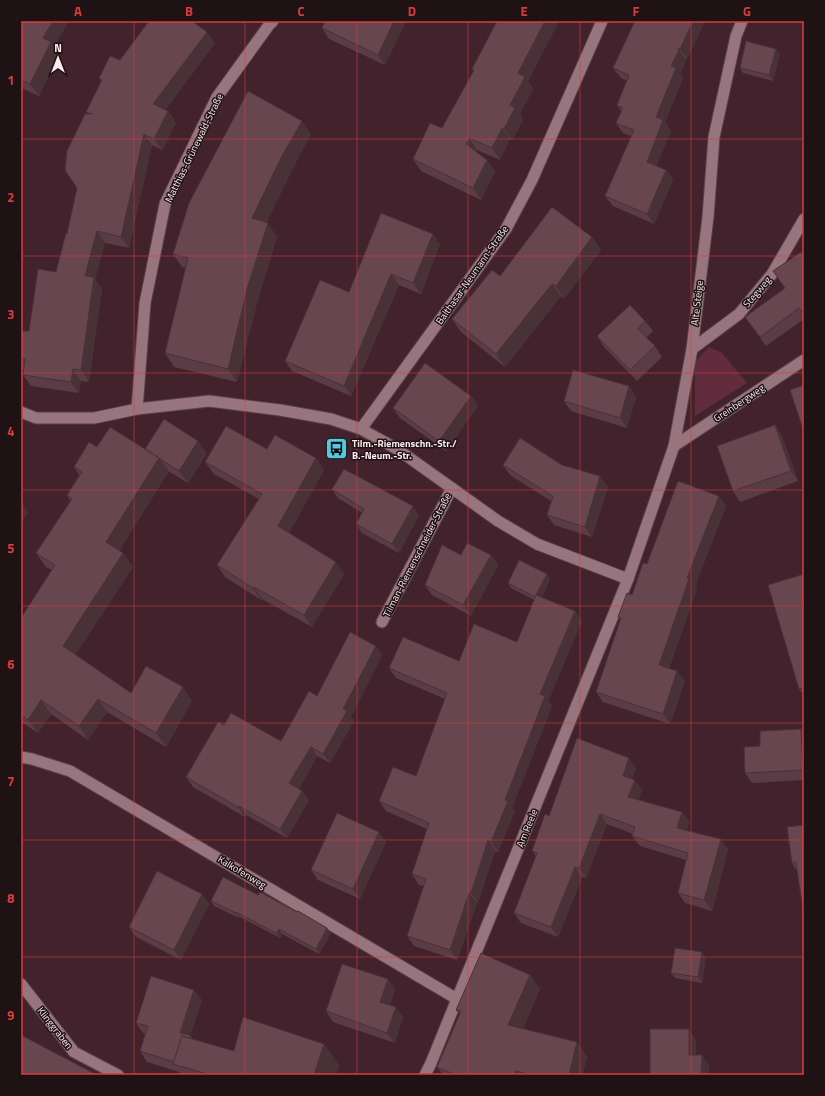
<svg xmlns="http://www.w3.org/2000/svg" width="825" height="1096" font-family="'Titillium Web',sans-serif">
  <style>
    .green { fill: #622c3e }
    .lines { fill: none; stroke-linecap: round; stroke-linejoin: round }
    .minor-casing { stroke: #5a414a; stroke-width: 13 }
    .minor { stroke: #98747e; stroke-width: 11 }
    .wall { fill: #593c45 }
    .shaded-wall { fill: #493138 }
    .building { fill: #684650; stroke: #493138 }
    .grid { fill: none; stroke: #da3c3c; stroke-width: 1; stroke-opacity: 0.55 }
    .labels { text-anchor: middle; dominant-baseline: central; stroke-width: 3; stroke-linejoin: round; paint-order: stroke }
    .street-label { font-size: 10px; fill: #fdecf0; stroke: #1f1215 }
    .poi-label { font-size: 10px; font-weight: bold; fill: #fdecf0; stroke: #1f1215; text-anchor: start }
    .neatline { fill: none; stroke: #da3c3c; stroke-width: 1.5 }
    .grid-label { font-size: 13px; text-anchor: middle; font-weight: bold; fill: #da3c3c }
  </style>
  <rect width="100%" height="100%" fill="#42232d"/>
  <path class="green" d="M709,347L722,353L747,383L695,416V362Z"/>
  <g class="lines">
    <defs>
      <g id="minor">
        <path d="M692,349L739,314L772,274L804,219"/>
        <path d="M137,409L145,303L165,204L217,97L269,25L273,21"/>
        <path d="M21,412L36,418H94L137,409L209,401L280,410L331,419L361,429L397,449L498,521L537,544L628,579"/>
        <path d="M361,429L506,229L532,180L602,21"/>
        <path d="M674,446L804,360"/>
        <path d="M382,622L452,488"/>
        <path d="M21,757L32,759L70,771L457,999"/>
        <path d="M21,984L74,1052L118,1075"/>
        <path d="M425,1075L431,1063L457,999L628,579L674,446L692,349L708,217L714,137L736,36L742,21"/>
      </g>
    </defs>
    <use href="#minor" class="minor-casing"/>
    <use href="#minor" class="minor"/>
  </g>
  <g class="wall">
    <path d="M21,21H69L54,46L59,54L39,96L21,88Z"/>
    <path d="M406,21L385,65L329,39L322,28Z"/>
    <path d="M497,21H559L528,81L533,89L520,114L523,120L512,140L510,139L500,160L477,150L476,152L487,160L495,171L481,200L421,171L413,159L442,128L474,72L472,69Z"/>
    <path d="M635,21H705L687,59L685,58L686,60L680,74L683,78L665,122L671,131L656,166L666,170L673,180L654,224L613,206L605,196L631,136L623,133L616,123L621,111L617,105L627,81L621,78L613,68Z"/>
    <path d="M215,43L165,110L168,111L176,123L162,150L152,145L129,248L105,243L95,279L102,289L89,382L81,381L79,393L31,386L23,375L24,370H21V331H29L56,272L67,234L77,188L88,114L86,112L101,81L99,78L120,60Z"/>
    <path d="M776,49L780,54L773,81L743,73L740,68Z"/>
    <path d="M302,121L311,134L292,170L266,223L277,237L257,303L237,382L174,367L165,353L186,268L182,267L173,254Z"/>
    <path d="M592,237L601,250L564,299L561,296L505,367L461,332L452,319L500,276Z"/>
    <path d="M440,244L421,294L399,285L351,396L292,371L285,361L349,292Z"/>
    <path d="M804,255V319L766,346L745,317L785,288Z"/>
    <path d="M645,321L653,331L646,338L655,346L662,357L637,381L604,347L597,336Z"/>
    <path d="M471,396L478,406L446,451L400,418L393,408Z"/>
    <path d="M636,397L627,428L571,411L564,401Z"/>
    <path d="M775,425L782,436L798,481L740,502L733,491Z"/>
    <path d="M97,447L145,449L207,453L188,483L168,471H169L119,551L123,553L133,567L75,655L131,693L192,701L166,747L107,712L88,740L51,714L38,733L21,722V618L52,570L46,567L36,553L70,501L67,495L79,475L74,467Z"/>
    <path d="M267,449L316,458L324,470L289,533L344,574L312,627L262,599L261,600L225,577L217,565L259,499L214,474L205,462Z"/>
    <path d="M503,465H562L600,476L608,487L592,537L554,525L547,515L551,501L510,475Z"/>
    <path d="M332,489L419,515L399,553L362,533L356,524L362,513L338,498Z"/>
    <path d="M726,506L695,586L697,589L669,668L685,681L670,724L603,702L596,692L620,620L618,617L632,595L647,564Z"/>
    <path d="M491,555L498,565L471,616L432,595L425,585Z"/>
    <path d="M547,574L550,579L542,597L575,611L582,621L548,701L552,706L512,808L515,811L498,852L495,851L478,903H477L457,960L414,946L407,936L424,886L419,885L412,874L427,829L386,811L379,801L416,776L445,699L396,678L389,668L459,661L517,642L534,600L511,588L508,583Z"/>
    <path d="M804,574V696L799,689Z"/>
    <path d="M382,655L351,717L354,721L330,763L317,756L299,789L302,791L309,800L287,838L246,815L245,817L193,787L186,777L224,725L281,741L317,696Z"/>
    <path d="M801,729L804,734V780L752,783L745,773L760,746Z"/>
    <path d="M636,768L632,779L642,790L638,800L682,812L689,822L687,830L728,849L712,911L685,903L678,893L686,860L640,846L632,836L633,834L607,824L586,878L582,877L558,937L521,923L514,913L536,856L532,851L549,816Z"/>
    <path d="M804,825L797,871L792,863Z"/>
    <path d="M379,832L386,842L360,899L318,880L311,870Z"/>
    <path d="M202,894L209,904L181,960L136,937L129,927Z"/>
    <path d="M258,895L297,912L331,933L319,954L282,934L280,938L240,917L239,918L214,906L211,901Z"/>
    <path d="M702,952L706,958L702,983L675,978L671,973Z"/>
    <path d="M530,975L540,989L523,1029L577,1042L587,1057L582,1075H443L437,1067L460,1015L456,1010Z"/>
    <path d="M388,979L395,990L390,1005L403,1017L395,1043L333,1022L326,1011Z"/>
    <path d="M202,1000L190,1035L193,1039L234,1051L339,1065L336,1075H181L179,1072L147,1062L140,1051L145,1034L143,1033L136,1023Z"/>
  </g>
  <g class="shaded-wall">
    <path d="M53,21H69L54,46L59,54L39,96L30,84L43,38Z"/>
    <path d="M394,21H406L385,65L378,55Z"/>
    <path d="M545,21H559L528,81L533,89L520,114L523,120L512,140L504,129L518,73Z"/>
    <path d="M693,21H705L687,59L680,49Z"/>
    <path d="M207,32L215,43L161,116L153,104Z"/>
    <path d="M776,49L780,54L773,81L769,75Z"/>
    <path d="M679,50L686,60L680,74L683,78L665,122L671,131L654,172L647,162L656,117L671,66Z"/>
    <path d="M168,111L176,123L162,150L154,139Z"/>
    <path d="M302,121L311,134L292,170L261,232L252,218L282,156Z"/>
    <path d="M502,128L510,139L500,160L492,148Z"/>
    <path d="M144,134L152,145L129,248L121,237Z"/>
    <path d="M469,138L477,150L474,156L466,144Z"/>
    <path d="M487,160L495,171L481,200L473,188Z"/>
    <path d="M666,170L673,180L654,224L647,214Z"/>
    <path d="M268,223L277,237L257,303L237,382L228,369L247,289Z"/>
    <path d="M97,231L105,243L95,279L102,289L89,382L81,370L85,276Z"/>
    <path d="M433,234L440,244L421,294L413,283Z"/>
    <path d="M592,237L601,250L564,299L556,286Z"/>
    <path d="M391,274L399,285L351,396L344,386Z"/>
    <path d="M552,284L561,296L505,367L496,354Z"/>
    <path d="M73,369L81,381L79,393L71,382Z"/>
    <path d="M629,386L636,397L627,428L620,418Z"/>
    <path d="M471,396L478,406L446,451L439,441Z"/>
    <path d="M775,425L782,436L798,481L791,471Z"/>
    <path d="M198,441L207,453L188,483L179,471Z"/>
    <path d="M159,458L169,471L116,556L106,542Z"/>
    <path d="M316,458L324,470L286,538L278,526Z"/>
    <path d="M600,476L608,487L592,537L585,527Z"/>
    <path d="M719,496L726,506L695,586L697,589L666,675L659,665L687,578Z"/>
    <path d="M21,502L28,512L21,524Z"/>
    <path d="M413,506L419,515L399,553L392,544Z"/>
    <path d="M123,553L133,567L72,660L63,646Z"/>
    <path d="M491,555L498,565L471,616L463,605Z"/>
    <path d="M336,562L344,574L312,627L304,615Z"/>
    <path d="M547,574L550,579L539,602L535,597Z"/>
    <path d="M254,587L262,599L261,600L253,588Z"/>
    <path d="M575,611L582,621L548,701L552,706L512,808L515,811L498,852L491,842L540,694Z"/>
    <path d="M376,646L382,655L351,717L354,721L330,763L323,754L343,709Z"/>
    <path d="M677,671L685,681L670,724L663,714Z"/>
    <path d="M183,687L192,701L166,747L156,733Z"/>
    <path d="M98,699L107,712L88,740L79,726Z"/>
    <path d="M41,700L51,714L38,733L28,720Z"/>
    <path d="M801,729L804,734V771L803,770Z"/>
    <path d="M311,747L317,756L296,793L289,783Z"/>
    <path d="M629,758L636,768L630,786L623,776Z"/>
    <path d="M635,780L642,790L636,807L628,797Z"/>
    <path d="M302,791L309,800L287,838L280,829Z"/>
    <path d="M239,806L246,815L245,817L238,807Z"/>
    <path d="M682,812L689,822L684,838L677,828Z"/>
    <path d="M600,814L607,824L586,878L579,868Z"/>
    <path d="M379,832L386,842L360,899L353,889Z"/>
    <path d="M721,839L728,849L712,911L704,900Z"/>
    <path d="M488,840L495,851L478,903L471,893Z"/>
    <path d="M575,867L582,877L558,937L551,927Z"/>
    <path d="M469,893L477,903L457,960L450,950Z"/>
    <path d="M202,894L209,904L181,960L174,950Z"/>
    <path d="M236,912L240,917L239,918L236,913Z"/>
    <path d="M327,928L331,933L319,954L316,949Z"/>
    <path d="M279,929L282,934L280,938L276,933Z"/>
    <path d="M702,952L706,958L702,983L698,977Z"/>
    <path d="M530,975L540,989L518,1040L508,1025Z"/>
    <path d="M388,979L395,990L387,1012L380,1002Z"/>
    <path d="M194,990L202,1000L188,1043L180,1033Z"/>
    <path d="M396,1007L403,1017L395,1043L387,1033Z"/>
    <path d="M689,1029L696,1040V1065L689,1055Z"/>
    <path d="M577,1042L587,1057L582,1075H569Z"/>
    <path d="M324,1044L339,1065L336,1075H314Z"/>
    <path d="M702,1055L709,1065V1075H701Z"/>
    <path d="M516,1071L519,1075H514Z"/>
  </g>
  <g class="building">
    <path d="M21,21H53L43,38L51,42L30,84L21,80Z"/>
    <path d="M149,21H192L207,32L153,104L168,111L154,139L144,134L121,237L97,231L85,276L94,277L81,370L73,369L71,382L23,375L25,359H21V331H29L38,269L56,272L66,233L67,234L77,188L65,170L67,151L85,114H92L86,112L102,80L99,78L110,56L120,60Z"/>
    <path d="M325,21H394L378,55L322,28Z"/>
    <path d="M497,21H545L518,73L525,77L510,105L515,108L504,129L502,128L492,148L469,138L466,144L487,160L473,188L413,159L430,123L442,128L474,70L472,69Z"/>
    <path d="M635,21H693L680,49L677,48L679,50L671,66L676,68L656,117L663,120L647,162L666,170L647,214L605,196L634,130L616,123L623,108L617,105L629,75L613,68Z"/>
    <path d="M746,41L776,49L769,75L740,68Z"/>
    <path d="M248,91L302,121L282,156L252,218L268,223L247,289L228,369L165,353L188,258L173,254L189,203Z"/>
    <path d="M552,207L592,237L556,286L552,284L496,354L452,319L492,270L500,276Z"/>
    <path d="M381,213L433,234L413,283L391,274L344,386L285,361L320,280L349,292Z"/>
    <path d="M801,252L804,255V310L802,312L799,308L760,337L745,317L785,288L773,271Z"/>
    <path d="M630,305L645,321L638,329L655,346L630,370L597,336Z"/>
    <path d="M425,363L471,396L439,441L393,408Z"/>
    <path d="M573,370L629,386L620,418L564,401Z"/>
    <path d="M804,385V425L802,426L790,390Z"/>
    <path d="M164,419L198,441L179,471L145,449Z"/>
    <path d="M775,425L791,471L733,491L717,446Z"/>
    <path d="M226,426L267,449L275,435L316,458L278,526L336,562L304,615L254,587L253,588L217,565L262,494L205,462Z"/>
    <path d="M110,427L159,458L106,542L123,553L63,646L131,693L146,666L183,687L156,733L98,699L79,726L41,700L28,720L21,715V618L55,565L36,553L72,499L67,495L82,472L74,467L89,442L97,447Z"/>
    <path d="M520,438L562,465L600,476L585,527L547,515L553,496L503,465Z"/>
    <path d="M344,469L413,506L392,544L356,524L364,509L332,489Z"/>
    <path d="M678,481L719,496L687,578L689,579L659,665L677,671L663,714L596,692L621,618L618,617L627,593L632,595L643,563L647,564Z"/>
    <path d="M467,543L491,555L463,605L425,585L442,545L461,555Z"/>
    <path d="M519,560L547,574L535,597L508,583Z"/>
    <path d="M804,574V688L799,689L768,585Z"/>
    <path d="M536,595L575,611L540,694L545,696L505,800L508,801L491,842L488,840L471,893H469L450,950L407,936L426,879L412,874L429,823L379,801L393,767L416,776L447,693L389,668L403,637L459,661L474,624L517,642Z"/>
    <path d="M350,632L376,646L343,709L347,711L323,754L311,747L289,783L302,791L280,829L239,806L238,807L186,777L218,722L224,725L231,713L281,741L309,691L317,696Z"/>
    <path d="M801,729L803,770L745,773L744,747L760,746V731Z"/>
    <path d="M577,738L629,758L623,776L635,780L628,797L682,812L677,828L721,839L704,900L678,893L688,853L632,836L635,827L600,814L579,868L575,867L551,927L514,913L537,853L532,851L545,814L549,816Z"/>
    <path d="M337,813L379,832L353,889L311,870Z"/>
    <path d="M804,825V918L796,862L792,863L787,827Z"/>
    <path d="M157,871L202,894L174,950L129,927Z"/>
    <path d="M223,877L258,895L260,892L297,912L298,911L327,928L316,949L279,929L276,933L236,912V913L211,901Z"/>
    <path d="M675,948L702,952L698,977L671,973Z"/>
    <path d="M481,953L530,975L508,1025L577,1042L569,1075H532L516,1071L514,1075H456L437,1067L461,1011L456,1010Z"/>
    <path d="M342,964L388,979L380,1002L396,1007L387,1033L326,1011Z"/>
    <path d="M151,976L194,990L180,1033L190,1035L189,1038L182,1036L174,1062L140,1051L148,1026L136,1023Z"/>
    <path d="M243,1017L324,1044L314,1075H211L173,1064L182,1036L234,1051Z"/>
    <path d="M650,1029H689V1055H702L701,1075H650Z"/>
    <path d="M21,1035L97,1075H21Z"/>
  </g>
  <path class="grid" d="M134,21V1075M245,21V1075M357,21V1075M468,21V1075M580,21V1075M691,21V1075M21,139H804M21,256H804M21,373H804M21,490H804M21,606H804M21,723H804M21,840H804M21,957H804"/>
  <defs>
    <symbol id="bus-square" viewBox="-11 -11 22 22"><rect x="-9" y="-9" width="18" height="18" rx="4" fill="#54cade" stroke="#1f1215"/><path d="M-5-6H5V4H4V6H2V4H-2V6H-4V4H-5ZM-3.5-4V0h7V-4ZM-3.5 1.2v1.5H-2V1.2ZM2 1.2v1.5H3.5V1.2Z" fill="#111"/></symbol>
  </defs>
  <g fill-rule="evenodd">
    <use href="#bus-square" x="324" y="436" width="25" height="25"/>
  </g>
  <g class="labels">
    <g class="street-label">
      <text transform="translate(194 148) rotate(-64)">Matthias-Grünewald-Straße</text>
      <text transform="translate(472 275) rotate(-55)">Balthasar-Neumann-Straße</text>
      <text transform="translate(757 292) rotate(-50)">Stegweg</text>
      <text transform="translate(697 303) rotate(-83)">Alte Steige</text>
      <text transform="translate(739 403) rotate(-34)">Greinbergweg</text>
      <text transform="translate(417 555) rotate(-63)">Tilman-Riemenschneider-Straße</text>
      <text transform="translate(527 828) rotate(-68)">Am Reele</text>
      <text transform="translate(242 872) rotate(31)">Kalkofenweg</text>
      <text transform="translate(55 1028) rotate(52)">Klinggraben</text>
    </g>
    <g class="poi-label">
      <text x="352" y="443">Tilm.-Riemenschn.-Str./<tspan x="352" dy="12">B.-Neum.-Str.</tspan></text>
    </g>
  </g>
  <rect width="825" height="1096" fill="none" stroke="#1f1215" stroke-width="44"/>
  <g transform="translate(58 58)" stroke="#1f1215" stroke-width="3" paint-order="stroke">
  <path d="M0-3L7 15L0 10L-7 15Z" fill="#fdecf0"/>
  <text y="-6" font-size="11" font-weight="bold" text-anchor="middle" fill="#fdecf0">N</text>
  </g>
  <rect x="22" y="22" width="781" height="1052" class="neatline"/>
  <g class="grid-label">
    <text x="78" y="16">A</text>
    <text x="189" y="16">B</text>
    <text x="301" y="16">C</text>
    <text x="412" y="16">D</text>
    <text x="524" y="16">E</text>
    <text x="636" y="16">F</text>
    <text x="747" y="16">G</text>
    <text x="11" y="85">1</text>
    <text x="11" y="202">2</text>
    <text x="11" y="319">3</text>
    <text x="11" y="436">4</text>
    <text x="11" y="553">5</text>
    <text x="11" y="669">6</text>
    <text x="11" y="786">7</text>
    <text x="11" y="903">8</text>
    <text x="11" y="1020">9</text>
  </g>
</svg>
